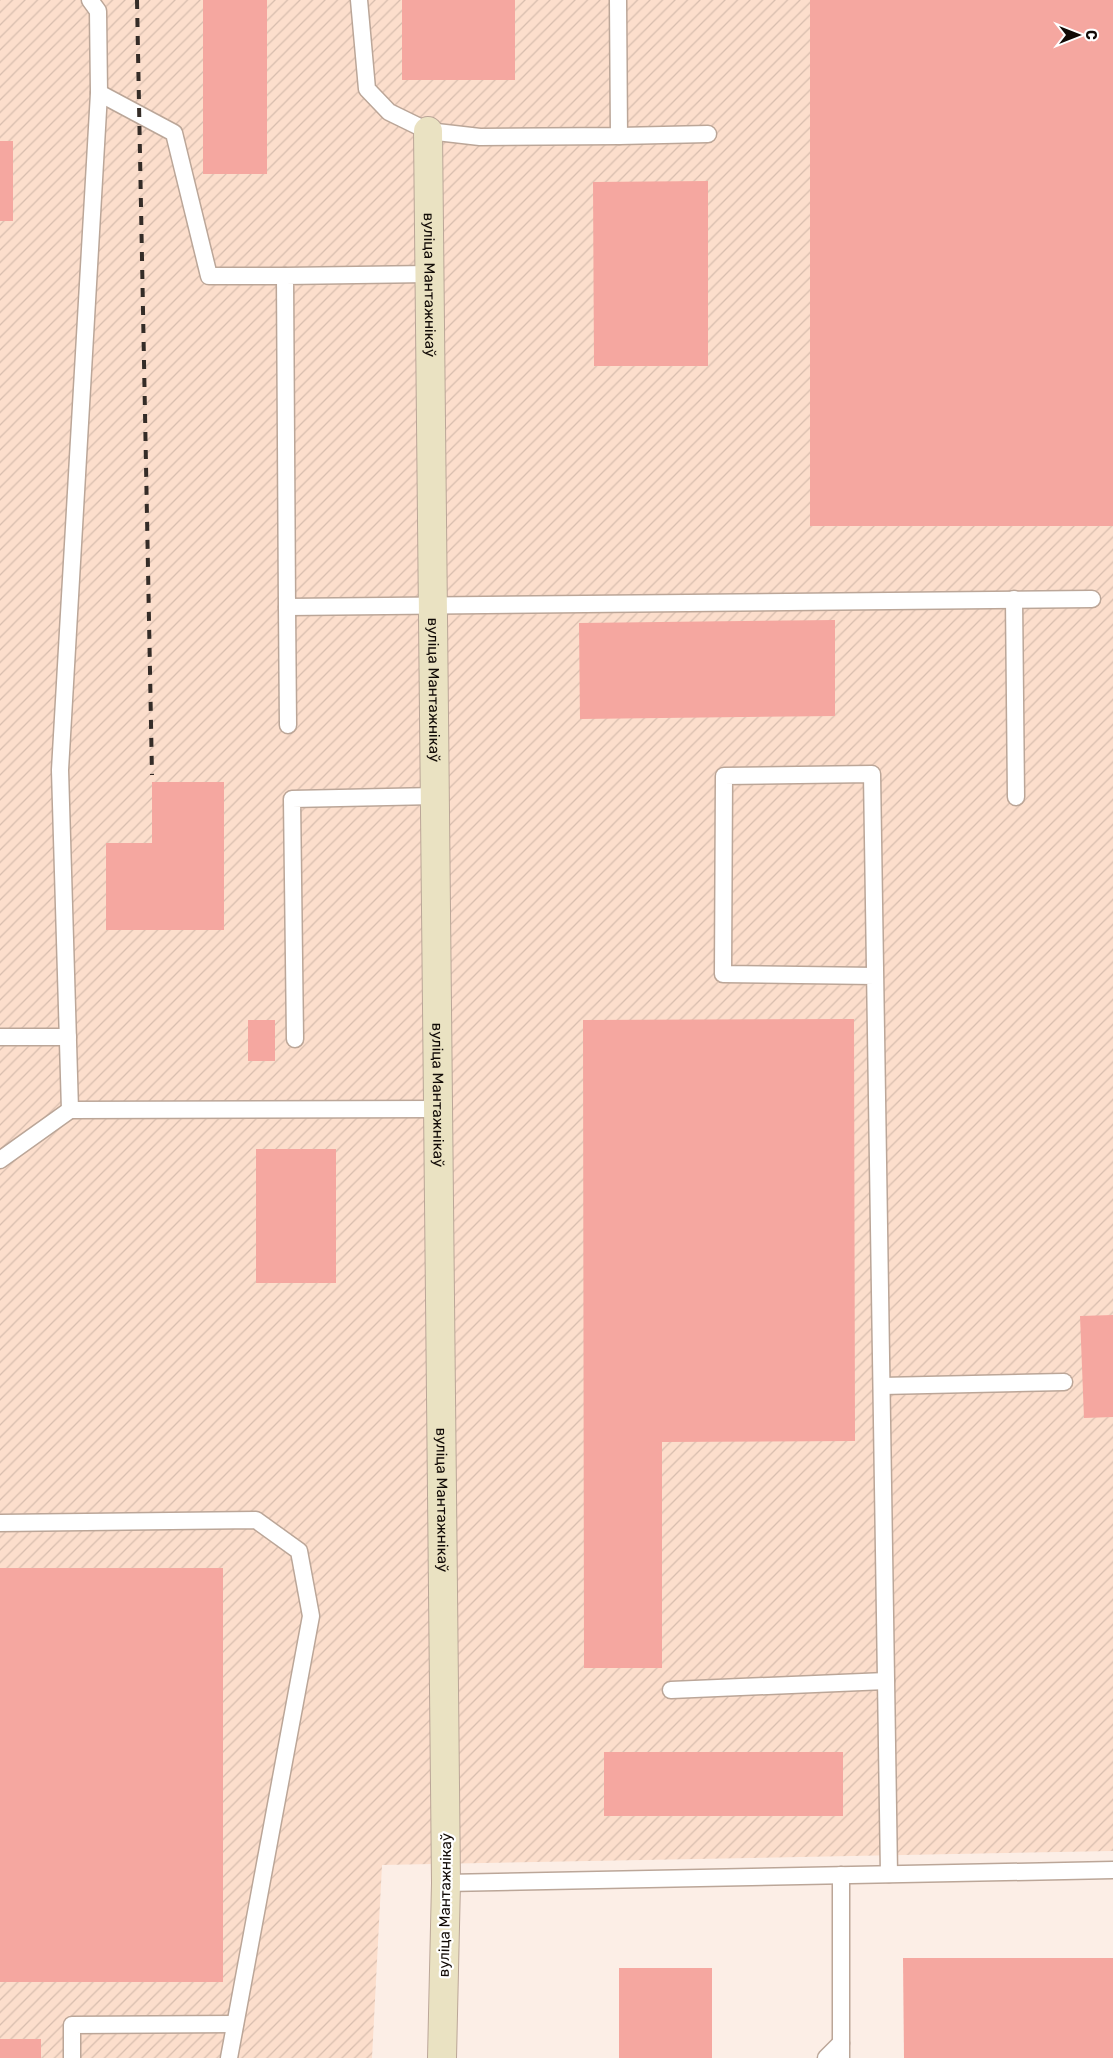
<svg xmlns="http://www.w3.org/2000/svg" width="1113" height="2058" font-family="Rubik,sans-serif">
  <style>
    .industrial { fill: url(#industrial-furrows) }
    .building { fill: #f5a7a0 }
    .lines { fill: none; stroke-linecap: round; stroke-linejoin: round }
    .lane-casing { stroke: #bba698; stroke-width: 19 }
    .secondary-casing { stroke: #bba698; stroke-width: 30 }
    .lane { stroke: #fff; stroke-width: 16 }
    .secondary { stroke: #eae2c2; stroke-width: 28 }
    .rail { stroke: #342c27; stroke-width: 4; stroke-dasharray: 9 9; stroke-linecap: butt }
    .labels { text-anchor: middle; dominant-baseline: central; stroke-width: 4.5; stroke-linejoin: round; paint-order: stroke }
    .street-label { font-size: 15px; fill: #110a06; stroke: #fff }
  </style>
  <defs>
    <pattern id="industrial-furrows" width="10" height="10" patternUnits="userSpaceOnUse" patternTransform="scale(1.25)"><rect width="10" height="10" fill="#fcdecc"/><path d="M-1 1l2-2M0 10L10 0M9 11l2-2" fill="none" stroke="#d7bdae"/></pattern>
  </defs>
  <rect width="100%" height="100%" fill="#fceee6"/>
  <path class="industrial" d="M0,0H1113V1851L382,1865L372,2058H0Z"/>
  <g class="building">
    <rect x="203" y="0" width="64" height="174"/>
    <rect x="402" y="0" width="113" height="80"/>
    <rect x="810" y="0" width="303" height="526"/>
    <rect x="0" y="141" width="13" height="80"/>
    <path d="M708,181V366H594L593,182Z"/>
    <path d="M835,620V716L580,719L579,623Z"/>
    <path d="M152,782H224V930H106V843H152Z"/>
    <path d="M854,1019L855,1441L662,1442V1668H584L583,1020Z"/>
    <rect x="248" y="1020" width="27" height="41"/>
    <rect x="256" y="1149" width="80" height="134"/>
    <path d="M1113,1315V1417L1084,1418L1080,1316Z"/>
    <rect x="0" y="1568" width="223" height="414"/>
    <rect x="604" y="1752" width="239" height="64"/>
    <path d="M903,1958H1113V2058H904Z"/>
    <rect x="619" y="1968" width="93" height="90"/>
    <rect x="0" y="2039" width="41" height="19"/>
  </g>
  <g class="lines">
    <defs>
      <g id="lane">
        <path d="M90,0L98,11L99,93L60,770L70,1110L438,1109"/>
        <path d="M359,0L367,89L389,112L428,131L480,137L619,136L618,0"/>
        <path d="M99,93L174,133L209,276H285"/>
        <path d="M619,136L708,134"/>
        <path d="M429,274L285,276L287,607L1092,599"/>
        <path d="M1014,599L1016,797"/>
        <path d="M287,607L288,725"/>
        <path d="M875,976L723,974L724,776L872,774L889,1874"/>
        <path d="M0,1037H68"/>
        <path d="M295,1039L292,799L435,796"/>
        <path d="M0,1160L70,1110"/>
        <path d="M882,1386L1064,1382"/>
        <path d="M0,1523L256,1520L299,1551L311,1616L229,2058"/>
        <path d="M671,1690L886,1681"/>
        <path d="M446,1883L1113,1870"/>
        <path d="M72,2058V2025L235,2024"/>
        <path d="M826,2058L841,2043"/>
        <path d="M841,2058V1875"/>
      </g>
      <g id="secondary">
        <path id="s1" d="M428,131L446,1883L442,2058"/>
      </g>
    </defs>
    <use href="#lane" class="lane-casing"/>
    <use href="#secondary" class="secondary-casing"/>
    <use href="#lane" class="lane"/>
    <use href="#secondary" class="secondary"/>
    <path class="rail" d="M137,0L152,775"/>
  </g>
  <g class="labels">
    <g class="street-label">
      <text stroke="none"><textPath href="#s1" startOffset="154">вуліца Мантажнікаў</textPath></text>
      <text stroke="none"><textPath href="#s1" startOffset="559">вуліца Мантажнікаў</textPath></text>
      <text stroke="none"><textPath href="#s1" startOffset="964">вуліца Мантажнікаў</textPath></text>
      <text stroke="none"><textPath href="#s1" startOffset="1369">вуліца Мантажнікаў</textPath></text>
      <text transform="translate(445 1905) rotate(-89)">вуліца Мантажнікаў</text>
    </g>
  </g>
  <g transform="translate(1078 35) rotate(90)" stroke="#ffffff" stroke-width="4" paint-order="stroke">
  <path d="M0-4L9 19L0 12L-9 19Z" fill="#110a06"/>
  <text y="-8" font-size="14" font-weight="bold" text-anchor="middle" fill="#110a06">С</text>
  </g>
</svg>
